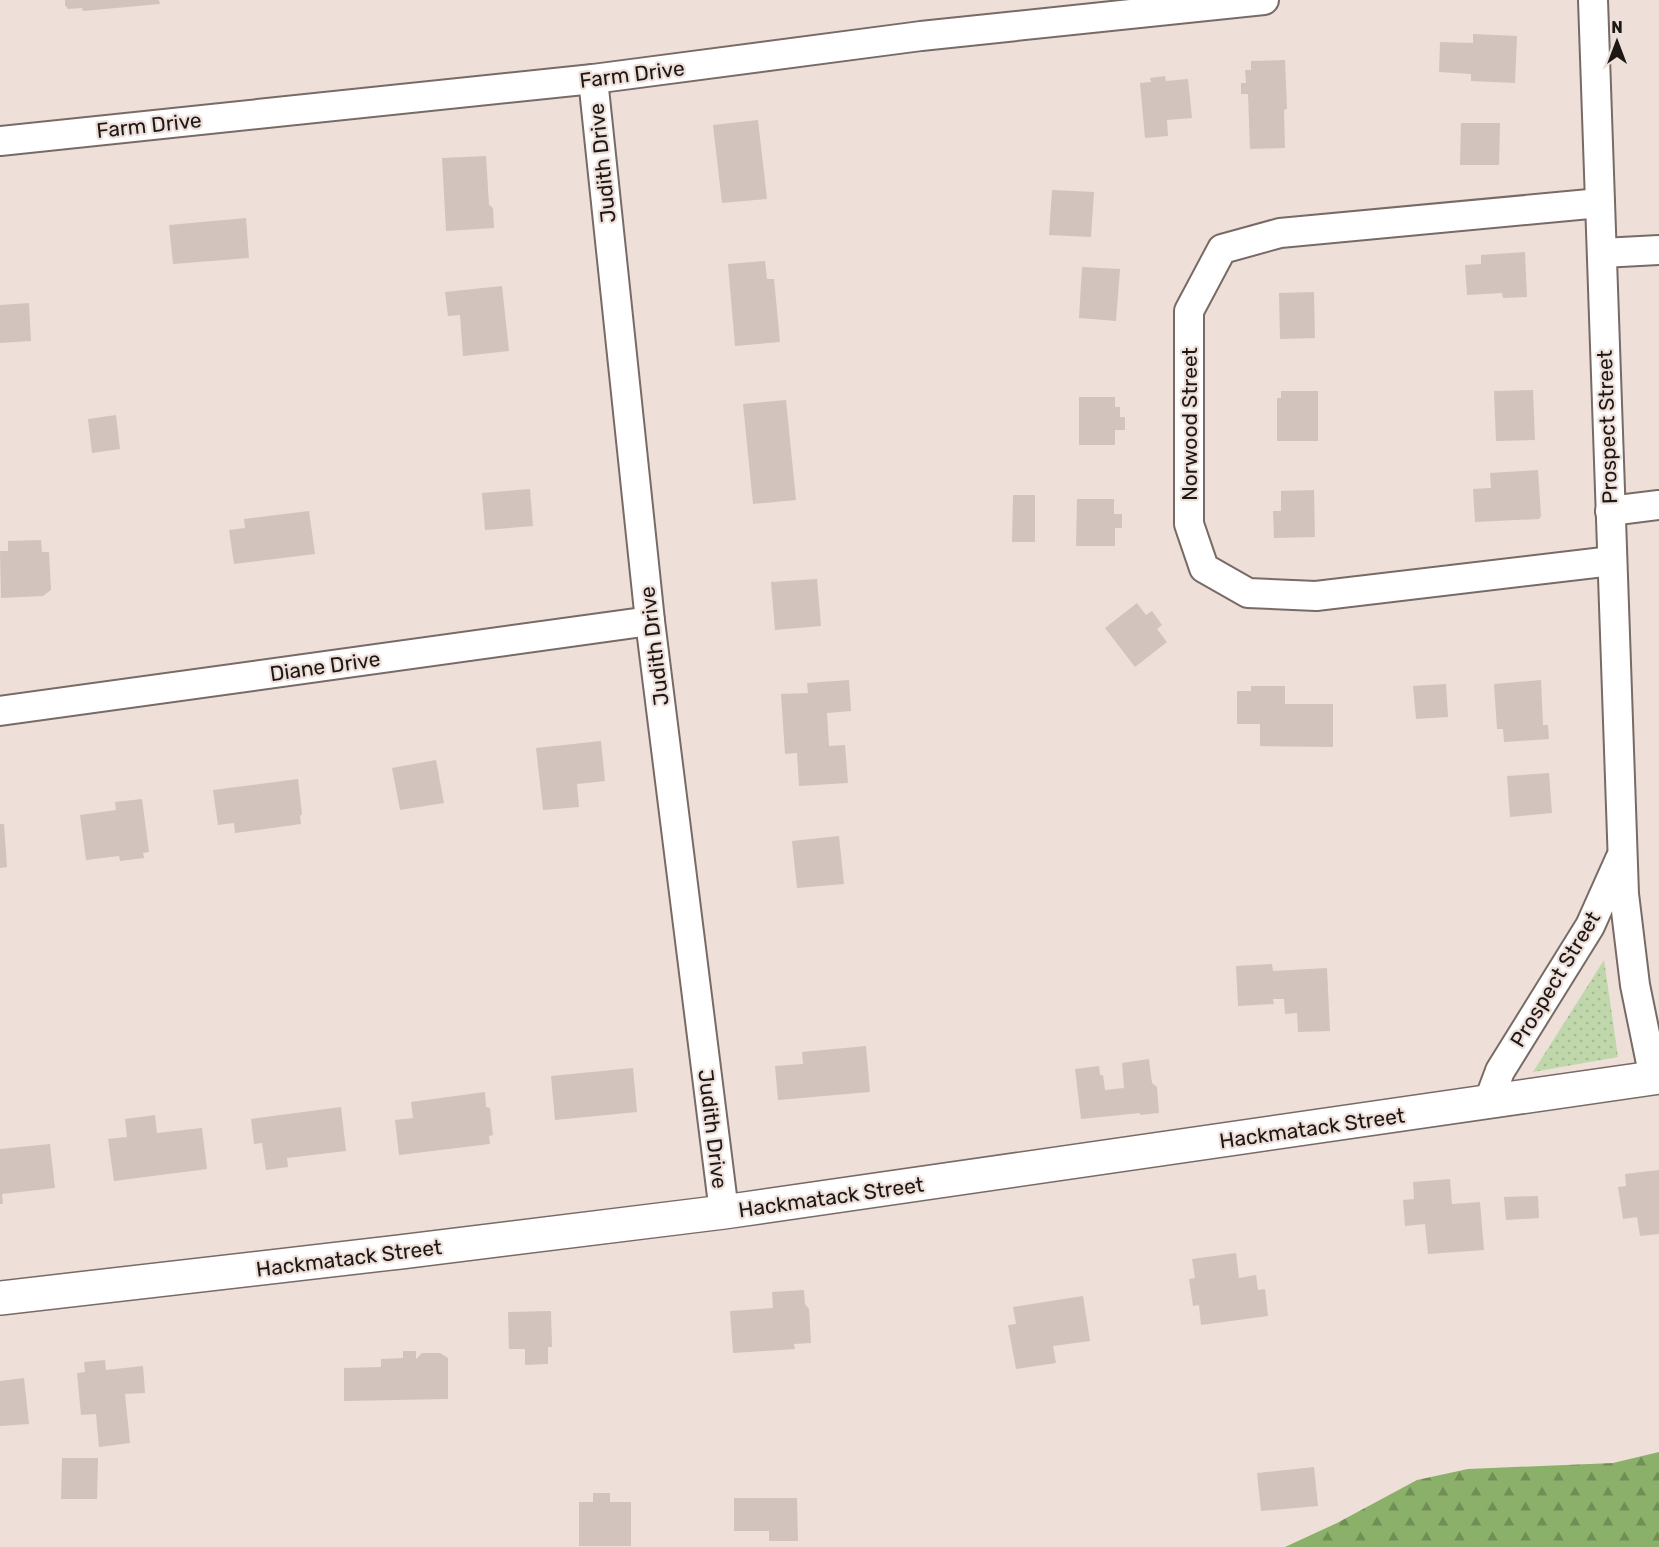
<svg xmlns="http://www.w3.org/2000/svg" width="1659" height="1547" font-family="Rubik,sans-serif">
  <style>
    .forest { fill: url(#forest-firs) }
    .park { fill: url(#park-dots) }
    .building { fill: #d2c3bd }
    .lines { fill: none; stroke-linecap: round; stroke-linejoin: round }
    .minor-casing { stroke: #786a65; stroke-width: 32 }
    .tertiary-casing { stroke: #786a65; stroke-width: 36 }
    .minor { stroke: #fff; stroke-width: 28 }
    .tertiary { stroke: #fff; stroke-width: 33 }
    .labels { text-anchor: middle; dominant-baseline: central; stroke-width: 4.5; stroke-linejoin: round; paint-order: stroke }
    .street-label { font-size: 21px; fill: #1d1816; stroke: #eedfd9 }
  </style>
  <defs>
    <pattern id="forest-firs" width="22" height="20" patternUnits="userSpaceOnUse" patternTransform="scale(1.5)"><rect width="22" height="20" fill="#8bb069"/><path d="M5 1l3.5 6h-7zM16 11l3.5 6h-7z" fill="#718e55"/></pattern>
    <pattern id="park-dots" width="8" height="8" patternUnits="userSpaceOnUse" patternTransform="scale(1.5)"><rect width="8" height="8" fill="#bfd7ab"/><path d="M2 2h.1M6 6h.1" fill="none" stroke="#a4b892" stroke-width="1.8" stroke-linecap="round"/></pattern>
  </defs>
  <rect width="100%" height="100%" fill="#eedfd9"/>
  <path class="forest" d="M1659,1452V1547H1285L1337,1523L1417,1480L1468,1469L1613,1463Z"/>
  <path class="park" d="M1604,960L1618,1057L1533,1072Z"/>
  <g class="building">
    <path d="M65,0H159L160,4L83,11L82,8L68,9L65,5Z"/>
    <path d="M1473,34L1517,36L1515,83L1471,81V74L1439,72L1440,42L1473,43Z"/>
    <path d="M1285,60L1287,109L1284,110L1285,148L1250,149L1248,94H1241V83H1246L1245,70H1251V61Z"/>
    <path d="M1165,76L1166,81L1188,79L1192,118L1167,120L1168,136L1145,138L1140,83L1151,82L1150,78Z"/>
    <path d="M758,120L767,199L722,203L713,125Z"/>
    <path d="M1461,123H1500L1499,165H1460Z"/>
    <path d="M486,156L489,205L493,208L494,228L446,231L442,158Z"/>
    <path d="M1052,190L1094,192L1091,237L1049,235Z"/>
    <path d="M246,218L249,258L173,264L169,225Z"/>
    <path d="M1525,252L1527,297L1503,298L1502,293L1467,295L1465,265L1481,264V255Z"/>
    <path d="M765,261L767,279H774L780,342L735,346L728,264Z"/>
    <path d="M1082,267L1120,269L1116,321L1079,318Z"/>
    <path d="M502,286L509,351L463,356L460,315L448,316L445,292Z"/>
    <path d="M1314,292L1315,338L1280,339L1279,293Z"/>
    <path d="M29,303L31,341L0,343V305Z"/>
    <path d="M1533,390L1535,440L1496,441L1494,391Z"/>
    <path d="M1281,391H1318V441H1277V398H1281Z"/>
    <path d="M1079,397H1115V407H1120V417H1125V430H1115V445H1079Z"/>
    <path d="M786,400L796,500L753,504L743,404Z"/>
    <path d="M116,415L120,449L92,453L88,419Z"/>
    <path d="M1538,470L1541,516L1539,519L1475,522L1473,489L1491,488L1490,473Z"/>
    <path d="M530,489L533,526L485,530L482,493Z"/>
    <path d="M1314,490L1315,537L1274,538L1273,511H1281V491Z"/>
    <path d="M1013,495H1035V542H1012Z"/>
    <path d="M1077,499H1114V514H1122V528H1115V546H1076Z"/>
    <path d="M309,511L315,554L234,564L229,530L245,528L244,519Z"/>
    <path d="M41,540L42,552H49L51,590L43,596L1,598L0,551H8V541Z"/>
    <path d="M817,579L821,626L775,630L771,582Z"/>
    <path d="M1137,603L1146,615L1152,611L1162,625L1157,629L1167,642L1135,667L1105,628Z"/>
    <path d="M849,680L851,711L827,713L829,746L845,745L848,783L799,786L797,753L785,754L781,694L808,693L807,683Z"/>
    <path d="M1541,680L1543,725H1548L1549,739L1504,742L1503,729H1497L1494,684Z"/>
    <path d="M1446,684L1448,717L1416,719L1413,686Z"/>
    <path d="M1251,686H1285V704H1333V747L1260,746V724H1237V691H1251Z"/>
    <path d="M601,741L605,781L577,784L579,807L543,810L536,748Z"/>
    <path d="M436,760L444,803L400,810L392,768Z"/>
    <path d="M1549,773L1552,813L1510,817L1507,776Z"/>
    <path d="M298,779L302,814L300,816L301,824L235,833L234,823L218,825L213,790Z"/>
    <path d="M142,799L149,852L143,853L144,858L120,861L119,856L86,860L80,815L116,810L115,802Z"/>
    <path d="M0,824H4L7,867L0,868Z"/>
    <path d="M839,836L844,884L797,888L792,841Z"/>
    <path d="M1272,964L1273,971L1327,968L1330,1031L1298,1032L1297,1013L1285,1014L1284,999H1273L1274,1004L1238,1006L1236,966Z"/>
    <path d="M866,1046L870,1092L778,1100L775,1066L803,1064L802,1052Z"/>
    <path d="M1149,1059L1152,1083L1157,1087L1159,1113L1140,1115V1113L1081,1119L1075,1069L1099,1066L1100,1075H1103L1105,1090L1124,1088L1122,1063Z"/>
    <path d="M633,1068L637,1112L555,1120L551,1076Z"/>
    <path d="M485,1092L486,1107L490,1108L493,1135L489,1136L490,1144L399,1155L395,1120L413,1118L411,1102Z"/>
    <path d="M341,1107L346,1151L287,1158L288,1167L266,1170L262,1143L254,1144L251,1119Z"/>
    <path d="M155,1115L157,1133L202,1128L207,1169L114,1181L108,1139L127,1137L125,1119Z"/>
    <path d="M50,1144L55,1188L2,1194L3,1204H0V1149Z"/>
    <path d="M1659,1170V1234L1640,1236L1637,1217L1623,1219L1618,1187L1626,1186L1625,1174Z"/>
    <path d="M1450,1179L1452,1204L1480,1202L1484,1250L1428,1254L1425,1224L1405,1226L1403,1200L1414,1199L1413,1182Z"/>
    <path d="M1538,1196L1539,1218L1506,1220L1504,1197Z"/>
    <path d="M1236,1253L1239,1278L1256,1275L1258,1290L1265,1289L1268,1316L1201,1325L1199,1305L1193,1306L1189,1279L1195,1278L1192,1259Z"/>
    <path d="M804,1290L805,1304L809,1309L811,1343L794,1344L795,1349L733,1353L730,1311L773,1308L772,1292Z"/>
    <path d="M1083,1296L1090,1341L1053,1346L1056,1363L1016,1369L1008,1325L1016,1324L1013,1307Z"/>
    <path d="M551,1311L552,1347H548V1364L525,1365V1349H509L508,1312Z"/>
    <path d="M403,1351H416V1359L422,1353H440L448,1358V1399L344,1401V1368L381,1367V1359L403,1358Z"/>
    <path d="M105,1360L106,1370L143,1366L145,1393L125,1394L130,1443L99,1447L96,1414L81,1415L77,1373L85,1372L84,1362Z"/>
    <path d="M24,1378L29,1424L0,1426V1381Z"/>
    <path d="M62,1458H98L97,1499H61Z"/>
    <path d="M1314,1467L1318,1506L1261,1511L1257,1473Z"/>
    <path d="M593,1493H610V1502H631V1546H579V1502H593Z"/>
    <path d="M734,1498H797L798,1541H769V1531H734Z"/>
  </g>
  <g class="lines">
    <defs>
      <g id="minor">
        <path d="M1593,0L1624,894L1635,985L1654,1078"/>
        <path d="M593,79L650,621L724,1212"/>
        <path d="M0,141L593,79L921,36L1264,0"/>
        <path d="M1600,203L1280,233L1222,249L1189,311V524L1204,568L1248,593L1316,596L1612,561"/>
        <path d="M1602,253L1659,250"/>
        <path d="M1610,511L1659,505"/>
        <path d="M0,711L650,621"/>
        <path d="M1488,1103L1500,1071L1590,926L1620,859"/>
      </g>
      <path id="tertiary" d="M0,1298L400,1252L724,1212L1659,1077"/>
    </defs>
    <use href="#minor" class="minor-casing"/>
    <use href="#tertiary" class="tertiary-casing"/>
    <use href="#minor" class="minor"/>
    <use href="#tertiary" class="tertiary"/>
  </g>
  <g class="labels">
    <g class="street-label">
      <text transform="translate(632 74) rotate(-7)">Farm Drive</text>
      <text transform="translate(149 125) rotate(-6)">Farm Drive</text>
      <text transform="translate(602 163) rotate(-96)">Judith Drive</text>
      <text transform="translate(1189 424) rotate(-90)">Norwood Street</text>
      <text transform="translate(1607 427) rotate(-92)">Prospect Street</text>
      <text transform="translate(654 646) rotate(-97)">Judith Drive</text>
      <text transform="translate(325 666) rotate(-8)">Diane Drive</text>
      <text transform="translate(1555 979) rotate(-59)">Prospect Street</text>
      <text transform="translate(1312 1128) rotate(-8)">Hackmatack Street</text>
      <text transform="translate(713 1129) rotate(83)">Judith Drive</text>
      <text transform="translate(831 1197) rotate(-8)">Hackmatack Street</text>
      <text transform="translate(349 1258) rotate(-7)">Hackmatack Street</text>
    </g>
  </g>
  <g transform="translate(1617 42)" stroke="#eedfd9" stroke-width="4.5" paint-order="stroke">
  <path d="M0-4.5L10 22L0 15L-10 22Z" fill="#1d1816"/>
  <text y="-9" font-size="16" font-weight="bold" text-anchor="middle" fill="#1d1816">N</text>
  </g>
</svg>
